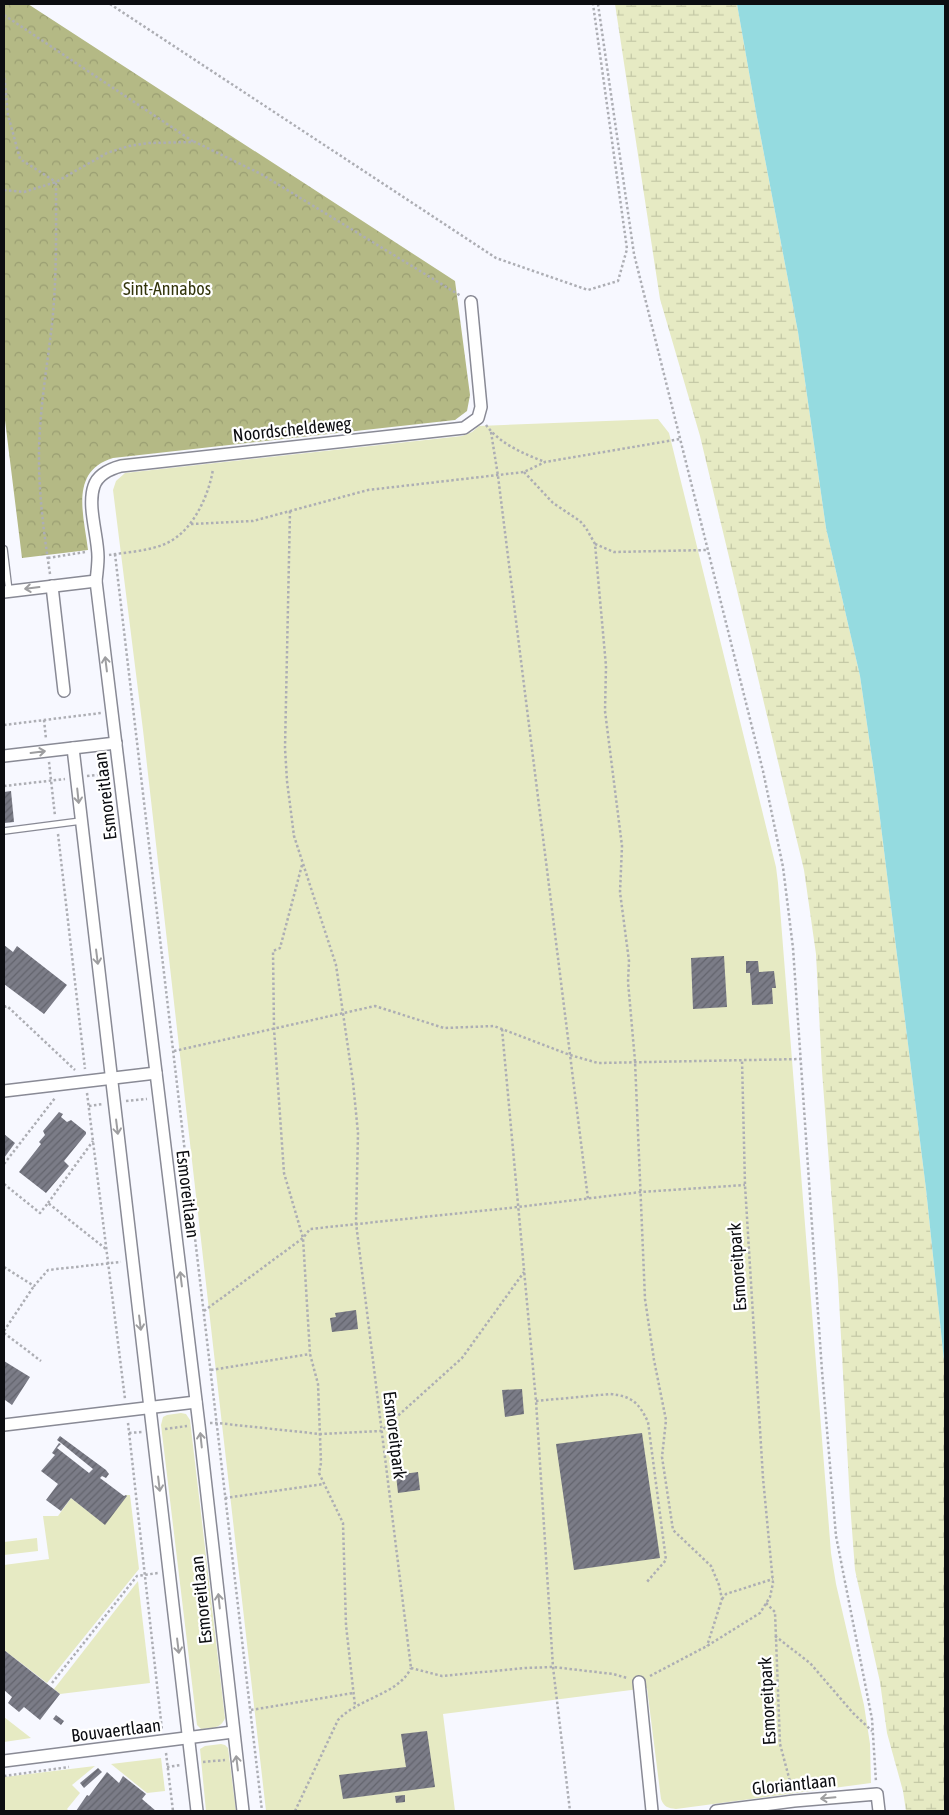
<svg xmlns="http://www.w3.org/2000/svg" width="949" height="1815" font-family="'Asap Condensed',sans-serif">
  <style>
    .green { fill: #e6eac3 }
    .forest { fill: url(#forest-crowns) }
    .wetland { fill: url(#wetland-marsh) }
    .water { fill: #95dbe0 }
    .building { fill: url(#building-hatch) }
    .lines { fill: none; stroke-linecap: round; stroke-linejoin: round }
    .lane-casing { stroke: #898a95; stroke-width: 8 }
    .street-casing { stroke: #898a95; stroke-width: 14 }
    .path { stroke: #adaeb4; stroke-width: 2.5; stroke-dasharray: 2.5 2.5; stroke-linecap: butt }
    .lane { stroke: #fff; stroke-width: 5.5 }
    .street { stroke: #fff; stroke-width: 11 }
    .oneway { stroke: #9e9ea0 }
    .labels { text-anchor: middle; dominant-baseline: central; stroke-width: 4.5; stroke-linejoin: round; paint-order: stroke }
    .park-label { font-size: 18px; fill: #33350c; stroke: #fff }
    .street-label { font-size: 18px; fill: #0c0d11; stroke: #fff }
  </style>
  <defs>
    <pattern id="forest-crowns" width="20" height="18" patternUnits="userSpaceOnUse" patternTransform="scale(1.25)"><rect width="20" height="18" fill="#b4b985"/><path d="M2 6a3 3 0 1 1 6 0M12 15a3 3 0 1 1 6 0" fill="none" stroke="#9a9e72"/></pattern>
    <pattern id="wetland-marsh" width="20" height="14" patternUnits="userSpaceOnUse" patternTransform="scale(1.25)"><rect width="20" height="14" fill="#e6eac3"/><path d="M1 5h8M5 5V1M11 12h8M15 12V8" fill="none" stroke="#c4c8a6"/></pattern>
    <pattern id="building-hatch" width="6" height="6" patternUnits="userSpaceOnUse" patternTransform="scale(1.25)"><rect width="6" height="6" fill="#7b7c87"/><path d="M-1 1l2-2M0 6l6-6M5 7l2-2" fill="none" stroke="#63646d"/></pattern>
  </defs>
  <rect width="100%" height="100%" fill="#f7f8ff"/>
  <g class="green">
    <path d="M658,419L669,433L776,867L778,883L831,1553L836,1584L864,1705L870,1744L871,1783L676,1809C668,1808 664,1807 661,1799L647,1688L443,1714L455,1811H266L143,730L113,490L116,481L125,473L462,436L472,432L479,426Z"/>
    <path d="M181,1413L186,1414L190,1420L225,1718C221,1729 211,1728 201,1729L197,1725L161,1425L163,1417L167,1415Z"/>
    <path d="M126,1495H130L139,1569L47,1683L4,1650V1565L49,1559L43,1516H58L71,1498L105,1524Z"/>
    <path d="M37,1538L38,1551L4,1555V1542Z"/>
    <path d="M138,1581L150,1683L60,1694L54,1689Z"/>
    <path d="M4,1717L31,1738L4,1742Z"/>
    <path d="M221,1744L225,1745L228,1748L236,1811H206L200,1749L205,1746Z"/>
    <path d="M161,1758L165,1791L147,1793L111,1764Z"/>
    <path d="M95,1766L72,1785L80,1793L67,1809L69,1811H4V1777Z"/>
  </g>
  <path class="forest" d="M4,4H28L455,281L470,395L467,411L455,420L113,458C69,471 84,516 88,550L22,558L4,412Z"/>
  <path class="wetland" d="M615,4H737L756,112L798,332L826,528L860,676L876,786L926,1189L945,1370V1811H906L903,1791L887,1733L880,1682L855,1570L850,1503L838,1281L822,1071L816,954L804,870L700,436L660,299Z"/>
  <path class="water" d="M737,4H945V1370L926,1189L876,786L860,676L826,528L798,332L756,112Z"/>
  <g class="building">
    <path d="M11,791L14,822L4,823V792Z"/>
    <path d="M4,945L13,952L17,946L67,985L44,1014L4,984Z"/>
    <path d="M724,956L727,1007L693,1009L691,958Z"/>
    <path d="M746,961H758L759,972L774,971L776,988H772L773,1004L752,1005L750,973H746Z"/>
    <path d="M59,1112L63,1114L61,1117L67,1122L71,1120L86,1132V1134L64,1161L69,1166L46,1193L19,1172L41,1144L39,1142L45,1135L43,1131Z"/>
    <path d="M4,1134L15,1143L4,1158Z"/>
    <path d="M356,1310L358,1329L332,1332L330,1318L336,1317L335,1313Z"/>
    <path d="M4,1361L30,1377L12,1405L5,1400L4,1404Z"/>
    <path d="M522,1389L524,1414L505,1417L502,1390Z"/>
    <path d="M642,1433L660,1558L574,1570L556,1444Z"/>
    <path d="M60,1436L106,1470L109,1474L106,1478L102,1476L100,1478L124,1496L126,1495L127,1496L105,1525L71,1498L61,1511L46,1500L58,1484L41,1471L55,1455L52,1453L59,1443L61,1444L57,1448L89,1473L93,1469L61,1443L57,1440Z"/>
    <path d="M418,1472L420,1490L398,1493L396,1475Z"/>
    <path d="M4,1650L60,1694L40,1720L24,1707L19,1712L8,1703L12,1697L4,1690Z"/>
    <path d="M56,1715L64,1721L61,1725L53,1719Z"/>
    <path d="M427,1731L435,1787L343,1799L339,1775L406,1767L401,1734Z"/>
    <path d="M98,1768L102,1772L84,1788L80,1783Z"/>
    <path d="M107,1772L119,1783L123,1776L146,1794L142,1799L156,1811H76L87,1795L89,1796Z"/>
    <path d="M405,1795V1802L396,1803L395,1796Z"/>
  </g>
  <g class="lines">
    <defs>
      <g id="lane">
        <path d="M4,549L9,591"/>
        <path d="M4,831L81,821"/>
      </g>
      <g id="street">
        <path d="M52,586L64,691"/>
        <path d="M4,592L96,581"/>
        <path d="M73,748L197,1811"/>
        <path d="M4,756L116,743"/>
        <path d="M4,1091L156,1073"/>
        <path d="M4,1425L196,1402"/>
        <path d="M639,1682L652,1811"/>
        <path d="M4,1761L233,1732"/>
        <path d="M243,1811L199,1425L96,581C97,573 98,565 98,557C98,536 87,506 94,486C98,474 110,469 121,466L464,428L478,418L481,407L471,302"/>
        <path d="M716,1811L794,1801L877,1794L879,1811"/>
      </g>
    </defs>
    <use href="#lane" class="lane-casing"/>
    <use href="#street" class="street-casing"/>
    <g class="path">
      <path d="M110,4L496,258L588,290L618,281L627,249L593,4"/>
      <path d="M598,4L634,254L763,771L783,867L793,948L822,1371L836,1536L872,1719L876,1782"/>
      <path d="M4,15L194,142"/>
      <path d="M4,15V21"/>
      <path d="M4,73L8,115L20,159L56,182"/>
      <path d="M4,190L24,192L56,182L107,153L129,146L149,143L195,142L261,174L461,296"/>
      <path d="M486,425C500,444 524,454 545,462"/>
      <path d="M491,432L498,476L588,1199"/>
      <path d="M524,472L553,503L580,521L586,528L595,544L606,666L605,711L622,846L620,892L629,961L628,982L635,1061L645,1299L654,1360L666,1420L662,1457L673,1530L711,1566L719,1585L722,1599L707,1646"/>
      <path d="M290,511L285,748L287,781L294,836L336,965L353,1082L358,1133L356,1223L411,1668"/>
      <path d="M191,524L253,521L368,490L524,472L545,462L680,439"/>
      <path d="M595,544L614,552L707,550"/>
      <path d="M115,554L262,1811"/>
      <path d="M109,555C128,552 150,551 167,543C193,531 209,495 213,469"/>
      <path d="M48,558L85,552"/>
      <path d="M50,574C44,534 39,497 39,457C39,412 47,368 52,324C57,277 56,230 56,182"/>
      <path d="M44,720L46,739"/>
      <path d="M4,725L101,713"/>
      <path d="M49,762L55,816"/>
      <path d="M87,776L107,774"/>
      <path d="M4,786L65,779"/>
      <path d="M58,834L85,1069"/>
      <path d="M302,865L280,948L273,951L274,1029L284,1173L303,1238L310,1354L318,1384L321,1463L319,1473L343,1523L346,1625L355,1706"/>
      <path d="M4,1007L7,1006L75,1070"/>
      <path d="M502,1029L536,1401L553,1667L570,1811"/>
      <path d="M174,1051L375,1006L444,1028L494,1026L570,1055L598,1063L801,1059"/>
      <path d="M87,1093L125,1399"/>
      <path d="M126,1101L147,1099"/>
      <path d="M89,1106L103,1104"/>
      <path d="M4,1164L55,1098"/>
      <path d="M4,1184L40,1213L48,1203L106,1249"/>
      <path d="M48,1203L93,1141"/>
      <path d="M4,1267L34,1286L48,1270L121,1262"/>
      <path d="M204,1311L303,1238L310,1229L518,1207L641,1192L745,1185"/>
      <path d="M4,1331L34,1286"/>
      <path d="M4,1333L41,1361"/>
      <path d="M211,1370L310,1354"/>
      <path d="M536,1401L610,1394C632,1396 639,1403 648,1422L666,1560L646,1583"/>
      <path d="M128,1423L162,1730"/>
      <path d="M210,1423H217L320,1434L381,1431L462,1358L524,1272"/>
      <path d="M165,1429L187,1426"/>
      <path d="M129,1433L142,1432"/>
      <path d="M225,1498L324,1484"/>
      <path d="M722,1599L726,1594L773,1579"/>
      <path d="M766,1603L775,1612L780,1744L792,1789"/>
      <path d="M775,1636L810,1663L853,1713L872,1731"/>
      <path d="M411,1668L442,1676L525,1668L553,1667L613,1674L627,1678"/>
      <path d="M650,1676L707,1646L760,1613L770,1597L773,1583L763,1478L745,1185L742,1060"/>
      <path d="M52,1683L137,1576L158,1573"/>
      <path d="M251,1710L353,1693"/>
      <path d="M166,1753L173,1811"/>
      <path d="M203,1762L225,1760"/>
      <path d="M167,1767L181,1765"/>
      <path d="M4,1776L69,1767"/>
      <path d="M295,1811L338,1720C358,1698 398,1695 411,1668"/>
    </g>
    <use href="#lane" class="lane"/>
    <use href="#street" class="street"/>
  </g>
  <defs><path id="oneway-shaft" d="M-6 0H5M1.5-3L5.5 0L1.5 3" fill="none" stroke-width="1.6" stroke-linecap="round" stroke-linejoin="round" transform="scale(1.25)"/></defs>
  <g class="oneway">
    <use href="#oneway-shaft" transform="translate(32 588) rotate(173)"/>
    <use href="#oneway-shaft" transform="translate(106 664) rotate(-97)"/>
    <use href="#oneway-shaft" transform="translate(38 752) rotate(-7)"/>
    <use href="#oneway-shaft" transform="translate(78 796) rotate(84)"/>
    <use href="#oneway-shaft" transform="translate(97 957) rotate(83)"/>
    <use href="#oneway-shaft" transform="translate(117 1127) rotate(83)"/>
    <use href="#oneway-shaft" transform="translate(181 1279) rotate(-97)"/>
    <use href="#oneway-shaft" transform="translate(140 1323) rotate(83)"/>
    <use href="#oneway-shaft" transform="translate(201 1440) rotate(-96)"/>
    <use href="#oneway-shaft" transform="translate(159 1484) rotate(83)"/>
    <use href="#oneway-shaft" transform="translate(219 1601) rotate(-96)"/>
    <use href="#oneway-shaft" transform="translate(178 1646) rotate(83)"/>
    <use href="#oneway-shaft" transform="translate(237 1763) rotate(-97)"/>
    <use href="#oneway-shaft" transform="translate(828 1798) rotate(175)"/>
  </g>
  <g class="labels">
    <g class="park-label">
      <text x="167" y="288">Sint-Annabos</text>
    </g>
    <g class="street-label">
      <text transform="translate(292 429) rotate(-6)">Noordscheldeweg</text>
      <text transform="translate(105 796) rotate(-97)">Esmoreitlaan</text>
      <text transform="translate(188 1194) rotate(83)">Esmoreitlaan</text>
      <text transform="translate(737 1267) rotate(-94)">Esmoreitpark</text>
      <text transform="translate(395 1435) rotate(83)">Esmoreitpark</text>
      <text transform="translate(201 1600) rotate(-96)">Esmoreitlaan</text>
      <text transform="translate(767 1701) rotate(-93)">Esmoreitpark</text>
      <text transform="translate(116 1730) rotate(-7)">Bouvaertlaan</text>
      <text transform="translate(794 1784) rotate(-6)">Gloriantlaan</text>
    </g>
  </g>
  <rect width="949" height="1815" fill="none" stroke="#0c0d11" stroke-width="10"/>
</svg>
